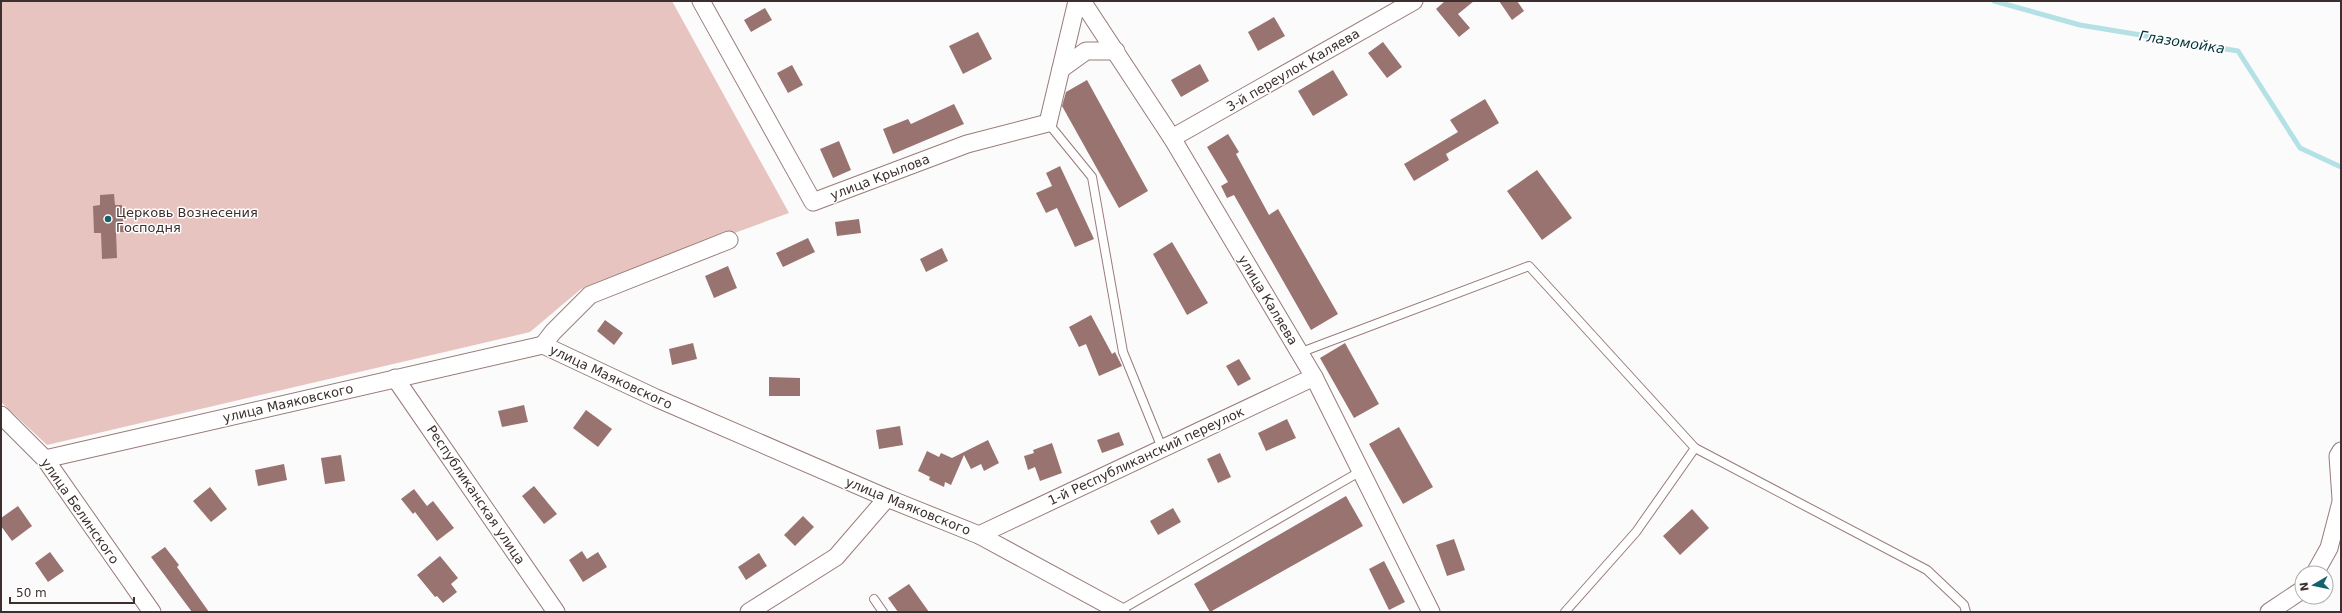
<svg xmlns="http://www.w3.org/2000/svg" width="2342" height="613" font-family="'DejaVu Sans',sans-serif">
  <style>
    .green { fill: #e8c4c0 }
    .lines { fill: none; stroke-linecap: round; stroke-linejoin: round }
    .stream { stroke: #b3e1e6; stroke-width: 5 }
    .building { fill: #99736f }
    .service-casing { stroke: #997b77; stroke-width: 10 }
    .minor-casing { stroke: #997b77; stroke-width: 19 }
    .service { stroke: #fff; stroke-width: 8 }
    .minor { stroke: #fff; stroke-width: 17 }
    .poi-dot { fill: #14636a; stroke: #fff; stroke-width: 1.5 }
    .labels { text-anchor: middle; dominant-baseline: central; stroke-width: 3; stroke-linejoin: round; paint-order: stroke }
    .street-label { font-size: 13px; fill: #3c2f2d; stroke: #fff }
    .poi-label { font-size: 13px; fill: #3c2f2d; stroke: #fff; text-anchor: start }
    .water-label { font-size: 14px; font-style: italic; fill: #043236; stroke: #fff }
  </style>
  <rect width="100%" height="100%" fill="#fbfbfb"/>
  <path class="green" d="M1,1H672L789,213L581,289L530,332L47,445L1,402Z"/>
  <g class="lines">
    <path class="stream" d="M1994,1L2080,25L2238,51L2300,148L2341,167"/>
  </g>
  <g class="building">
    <path d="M1445,1H1474L1458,14L1470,28L1459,37L1436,9Z"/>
    <path d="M1499,1H1517L1524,11L1512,20Z"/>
    <path d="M765,8L772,20L751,32L744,20Z"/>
    <path d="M1274,17L1285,36L1258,51L1248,32Z"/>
    <path d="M978,32L992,59L963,74L949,46Z"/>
    <path d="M1383,42L1402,67L1387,78L1368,53Z"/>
    <path d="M1200,64L1209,81L1181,97L1171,80Z"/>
    <path d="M792,65L803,85L788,93L777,73Z"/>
    <path d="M1333,70L1348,95L1313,116L1298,91Z"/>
    <path d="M1087,80L1148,191L1119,208L1062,106L1066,92Z"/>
    <path d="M1485,99L1499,123L1446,154L1449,160L1414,181L1404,164L1458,132L1450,120Z"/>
    <path d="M954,104L964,124L893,154L883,129L908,119L911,124Z"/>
    <path d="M1228,134L1239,152L1236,154L1269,215L1278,209L1338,314L1311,330L1234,195L1227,198L1221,186L1228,182L1207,147Z"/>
    <path d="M839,141L851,170L833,178L820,149Z"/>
    <path d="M1060,166L1094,239L1075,247L1057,208L1046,213L1036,193L1052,186L1046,173Z"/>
    <path d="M1537,170L1572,218L1542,240L1507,191Z"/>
    <path d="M114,194L115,205H122L124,232H116L117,258L102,259L101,233H94L93,206L100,205V195Z"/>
    <path d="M859,219L861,233L837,236L835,222Z"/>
    <path d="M808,238L815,252L783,267L776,253Z"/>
    <path d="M1172,242L1208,303L1187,315L1153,254Z"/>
    <path d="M942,248L948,261L926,272L920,259Z"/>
    <path d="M728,266L737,288L714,298L705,276Z"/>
    <path d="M1091,315L1112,354L1115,352L1122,366L1099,376L1086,344L1079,347L1069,327Z"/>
    <path d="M605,320L623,333L614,345L597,331Z"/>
    <path d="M693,343L697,359L672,365L669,349Z"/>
    <path d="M1345,343L1379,404L1354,418L1320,358Z"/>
    <path d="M1239,359L1251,379L1238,386L1226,366Z"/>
    <path d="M769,377L800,378V396H769Z"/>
    <path d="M524,405L528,422L502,427L498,411Z"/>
    <path d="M586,410L612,429L598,447L573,428Z"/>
    <path d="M1287,419L1296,438L1266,451L1258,433Z"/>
    <path d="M900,426L903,445L879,449L876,430Z"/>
    <path d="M1399,427L1433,487L1403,504L1369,444Z"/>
    <path d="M1119,432L1124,445L1102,453L1097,440Z"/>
    <path d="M988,440L999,463L984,471L981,464L971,469L964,455L951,485L945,482L944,487L929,480L930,477L918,471L927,451L939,457L941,453L952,458Z"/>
    <path d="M1052,443L1062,473L1040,481L1035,467L1028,470L1024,456L1034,453L1033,450Z"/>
    <path d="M1220,453L1231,477L1218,483L1207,459Z"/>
    <path d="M341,455L345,481L325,484L321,458Z"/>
    <path d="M284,464L287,480L258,486L255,470Z"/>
    <path d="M534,486L557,514L544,524L522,496Z"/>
    <path d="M210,487L227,509L211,522L193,501Z"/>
    <path d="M414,489L427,506L433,501L454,528L437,541L415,512L413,514L401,499Z"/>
    <path d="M1346,496L1363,526L1210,612L1194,584Z"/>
    <path d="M18,506L32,526L12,541L1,526V518Z"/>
    <path d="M1173,508L1181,522L1158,535L1150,521Z"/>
    <path d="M1692,509L1709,528L1680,555L1663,536Z"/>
    <path d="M803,516L814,527L795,546L784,535Z"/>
    <path d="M1454,539L1465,570L1447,576L1436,545Z"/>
    <path d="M165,547L179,565L177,567L209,612H192L151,557Z"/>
    <path d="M582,551L587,559L598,552L607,567L583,582L569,560Z"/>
    <path d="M50,552L64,571L48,582L35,563Z"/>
    <path d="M759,553L767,566L746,580L738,567Z"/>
    <path d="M440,556L458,578L451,584L457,592L443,603L437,596L435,597L417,575Z"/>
    <path d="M1384,561L1405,602L1389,610L1369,569Z"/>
    <path d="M909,584L929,612H898L888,598Z"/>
  </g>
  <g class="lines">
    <defs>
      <g id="service">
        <path d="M1048,123L1092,177L1123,352L1162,448"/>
        <path d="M1299,353L1529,266L1695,448L1636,532L1565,612"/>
        <path d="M1695,448L1927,570L1964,605L1966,612"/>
        <path d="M874,599L883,612"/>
        <path d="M1119,611L1361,471"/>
      </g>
      <g id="minor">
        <path d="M701,1L813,202L967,144L1048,123L1077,1"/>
        <path d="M1082,1L1172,138L1314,377L1431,612"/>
        <path d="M1061,69L1086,51H1116"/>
        <path d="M1172,138L1414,1"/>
        <path d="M543,345L553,332L590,295L729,240"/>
        <path d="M395,378L556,612"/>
        <path d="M1,415L45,459L152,612"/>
        <path d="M2341,451L2338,456L2341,499"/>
        <path d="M45,459L543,345L656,398L887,498L979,535L1121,612"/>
        <path d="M979,535L1314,377"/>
        <path d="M2315,573L2329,548L2341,502"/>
        <path d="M749,612L836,557L887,498"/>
        <path d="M2269,612L2302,590"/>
      </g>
    </defs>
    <use href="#service" class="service-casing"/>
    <use href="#minor" class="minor-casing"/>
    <use href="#service" class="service"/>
    <use href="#minor" class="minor"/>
  </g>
  <circle class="poi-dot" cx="108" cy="219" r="4"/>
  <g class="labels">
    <g class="street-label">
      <text transform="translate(1293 70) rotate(-30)">3-й переулок Каляева</text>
      <text transform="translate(880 177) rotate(-21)">улица Крылова</text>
      <text transform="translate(1268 300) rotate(59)">улица Каляева</text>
      <text transform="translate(611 377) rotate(25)">улица Маяковского</text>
      <text transform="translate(288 403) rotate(-13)">улица Маяковского</text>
      <text transform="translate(1146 456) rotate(-25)">1-й Республиканский переулок</text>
      <text transform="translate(476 495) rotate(56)">Республиканская улица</text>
      <text transform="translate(908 506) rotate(22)">улица Маяковского</text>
      <text transform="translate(80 511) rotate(55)">улица Белинского</text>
    </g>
    <g class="poi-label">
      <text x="116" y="212">Церковь Вознесения<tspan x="116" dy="15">Господня</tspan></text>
    </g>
    <g class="water-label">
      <text transform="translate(2182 42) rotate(9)">Глазомойка</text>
    </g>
  </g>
  <rect width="2342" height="613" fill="none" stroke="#3c2f2d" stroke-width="4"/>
  <g transform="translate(2314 585) rotate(261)"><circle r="19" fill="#ffffff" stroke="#b1acab"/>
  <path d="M0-3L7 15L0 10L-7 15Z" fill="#14636a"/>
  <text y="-6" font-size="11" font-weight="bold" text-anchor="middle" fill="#3c2f2d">N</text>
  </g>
  <path d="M10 597v6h124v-6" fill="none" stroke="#3c2f2d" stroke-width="2"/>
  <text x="16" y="597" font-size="12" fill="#3c2f2d" stroke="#ffffff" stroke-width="3" paint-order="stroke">50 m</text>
</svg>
